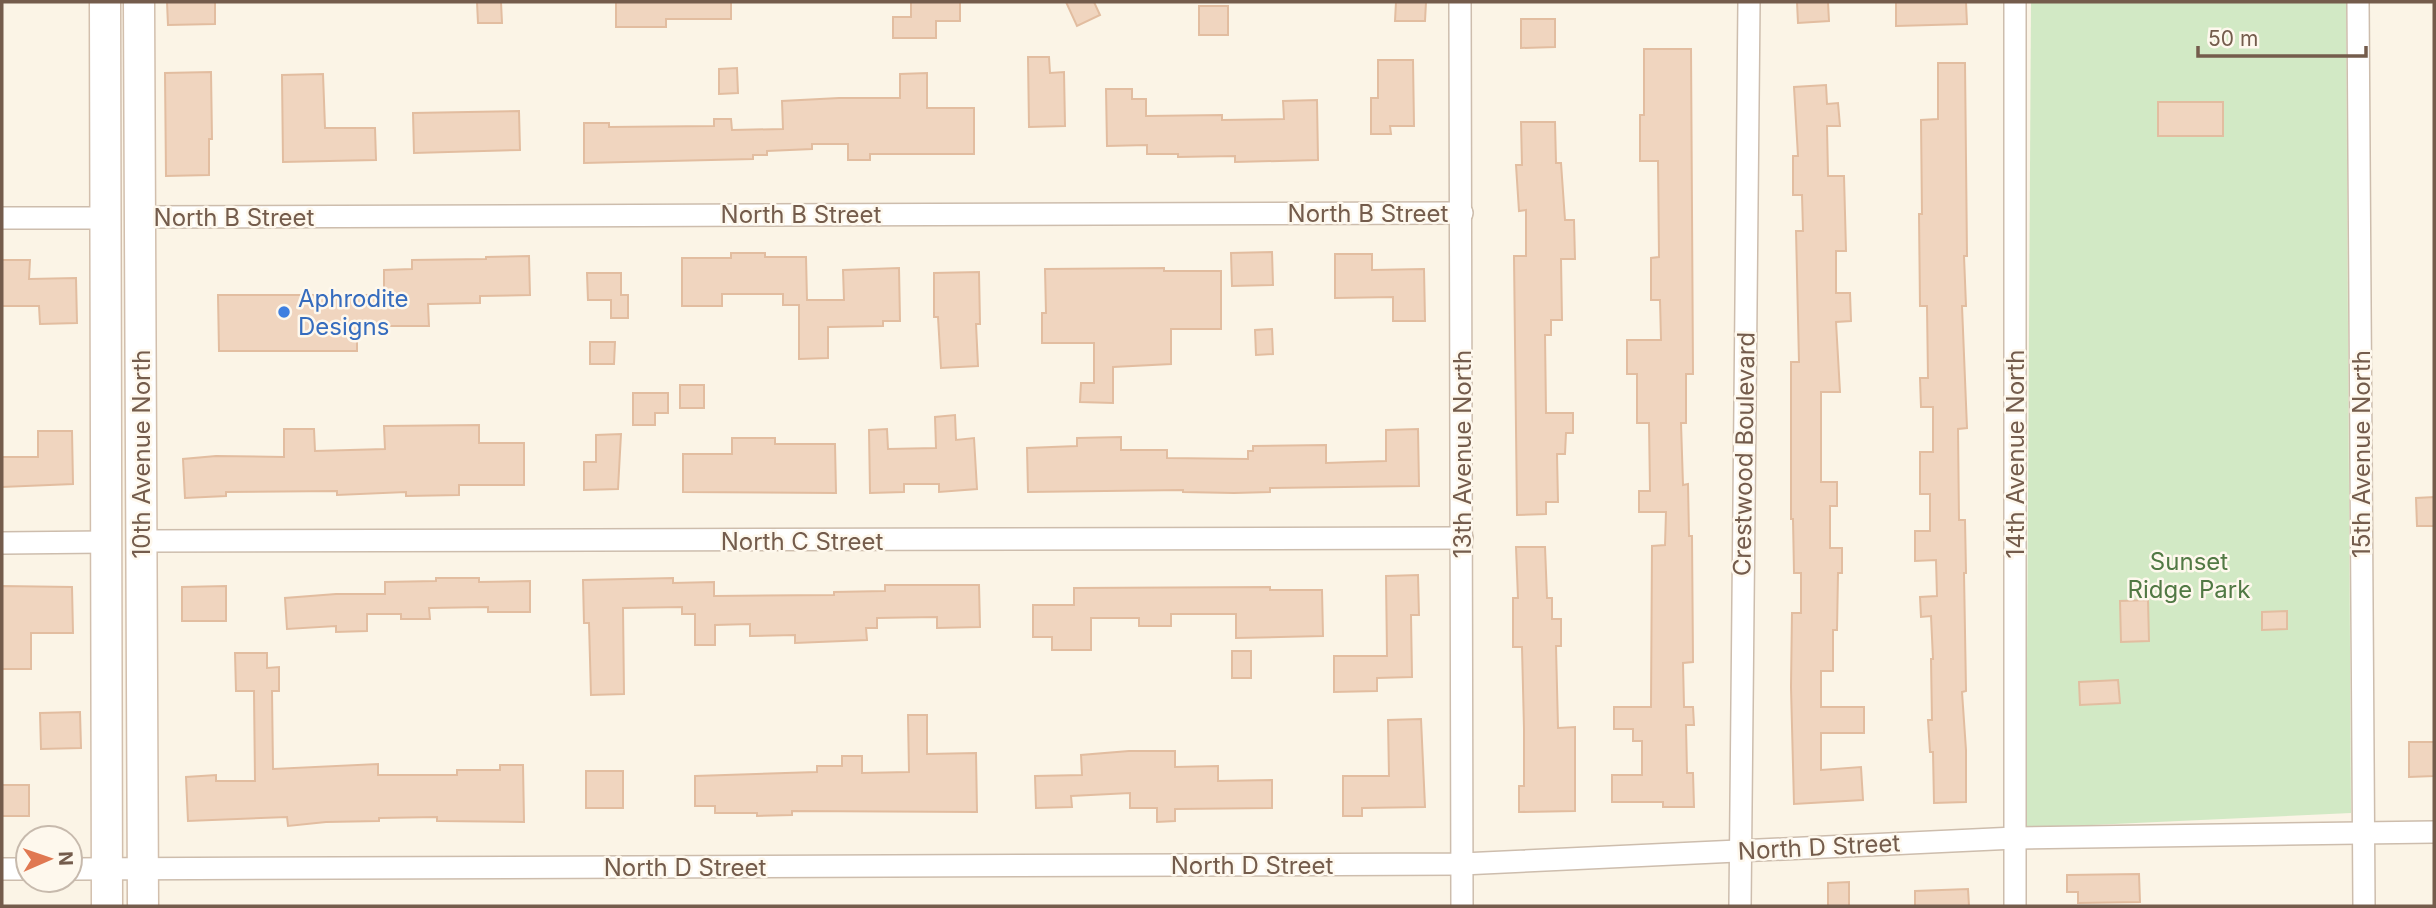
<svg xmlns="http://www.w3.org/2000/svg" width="2436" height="908" font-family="Inter,sans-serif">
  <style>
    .green { fill: #d2e9c5 }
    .building { fill: #f0d5bf; stroke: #e2bda0; stroke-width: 2 }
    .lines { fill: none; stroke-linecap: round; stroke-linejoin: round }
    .street-casing { stroke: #cdbdad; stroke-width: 24 }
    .secondary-casing { stroke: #d2bfad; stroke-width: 33 }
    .street { stroke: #fff; stroke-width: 21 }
    .secondary { stroke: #fff; stroke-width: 30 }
    .shop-dot { fill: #3f7fe0; stroke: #fef8ed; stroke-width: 2.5 }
    .labels { text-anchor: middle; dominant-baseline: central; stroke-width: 5; stroke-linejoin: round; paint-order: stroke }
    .street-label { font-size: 24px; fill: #745c4c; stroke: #fef8ed }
    .shop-label { font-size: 24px; fill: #366cbe; stroke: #fef8ed; text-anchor: start }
    .park-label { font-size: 24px; fill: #517944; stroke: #fef8ed }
  </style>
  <rect width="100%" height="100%" fill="#fbf4e6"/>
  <path class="green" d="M2031,2H2346L2351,813L2026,828Z"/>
  <g class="building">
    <path d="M167,2H215V24L168,25Z"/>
    <path d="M477,2H501L502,23H478Z"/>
    <path d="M616,2H731V19H666V27H616Z"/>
    <path d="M911,2H960V21H936V38H893V17H911Z"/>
    <path d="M1066,2H1094L1100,15L1077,26Z"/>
    <path d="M1396,2H1426L1425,21H1395Z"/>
    <path d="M1797,2H1828L1829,21L1798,23Z"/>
    <path d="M1896,2H1966L1967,24L1896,26Z"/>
    <rect x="1199" y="6" width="29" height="29"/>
    <path d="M1521,19H1555V47L1521,48Z"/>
    <path d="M1644,49H1691L1693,374H1686V423H1681L1683,485L1688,484L1689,536H1692L1693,662L1683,663L1684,707H1693L1694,725H1686L1687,773H1693L1694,807H1663V802H1612V775H1642V741H1633V729H1614V707H1651L1652,546L1665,545L1666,512H1639V491H1650L1649,423H1637V374H1627V340H1661L1660,300H1651V258L1659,257L1658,161H1640V115H1644Z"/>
    <path d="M1028,57H1049L1050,73L1064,72L1065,126L1029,127Z"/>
    <path d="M1378,60H1413L1414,126H1390L1391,134H1371V98H1378Z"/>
    <path d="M1938,63H1965L1967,256H1964L1966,306H1962L1967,428L1958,429L1959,520H1965L1966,573H1964L1966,691L1962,692L1966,750V802L1934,803L1933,752H1930L1928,720H1932L1931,659H1933L1931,616L1921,617L1920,597L1937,596L1936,560L1915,561V531H1930V494H1920V452H1933V407H1921L1920,378H1928L1927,306H1920L1919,214H1922L1921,120L1938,119Z"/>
    <path d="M737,68L738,93L719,94V69Z"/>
    <path d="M211,72L212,139H209V175L166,176L165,73Z"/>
    <path d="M927,73V108H974V154H870V160H848V144H812V149L767,151V155H753V159L584,163V123H609V127L714,126V119H731L732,130L783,129L782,101L839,98H900V74Z"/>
    <path d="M323,74L325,128H375L376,160L283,162L282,75Z"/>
    <path d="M1826,85L1827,104L1838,103L1840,126H1827L1828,176H1844L1846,251H1836V293H1850L1851,321L1836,322L1840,392H1821V482H1837V506H1830V548H1842V573H1838L1837,630H1833V671H1821V707H1864V733H1821V770L1861,767L1863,800L1794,804L1791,687L1792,613H1801V573H1794L1793,519H1791V362H1799L1796,231H1803L1802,195H1793V156H1798L1794,87Z"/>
    <path d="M1106,89H1132V99H1146V116L1222,115V120L1284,119L1283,101L1317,100L1318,160L1235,162V156L1178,157V154H1147V145L1107,146Z"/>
    <rect x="2158" y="102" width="65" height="34"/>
    <path d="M519,111L520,150L414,153L413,113Z"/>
    <path d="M1521,122H1555L1556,163H1561L1565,220H1574L1575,259H1561L1562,320H1551V335H1545L1546,413H1573V433H1566L1565,454H1557L1558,502H1546V514L1517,515L1514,256H1526V210L1519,211L1516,165H1522Z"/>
    <path d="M1272,252L1273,285L1232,286L1231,253Z"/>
    <path d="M731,253H765V257H806L807,300H844L843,270L899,268L900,321H883V326L828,327V358L799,359V305H783V294H722V306H682V258H731Z"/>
    <path d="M1335,254H1372V270L1424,269L1425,321H1393V297L1335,298Z"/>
    <path d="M529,256L530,295L480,296V303L428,304L429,326H357V351H219L218,295H384V270L412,269V260L486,259V257Z"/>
    <path d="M2,260H30L29,279L76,278L77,323L40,324L39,306H2Z"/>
    <path d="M1164,268V271H1221V329H1171V364L1113,367V403L1080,402L1081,383H1094V343H1042V313H1046L1045,269Z"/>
    <path d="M979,272L980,324H976L978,366L941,368L938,317H934V273Z"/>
    <path d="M587,273H621V295H628V318H611V300H588Z"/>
    <path d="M1272,329L1273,354L1256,355L1255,330Z"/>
    <path d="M590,342H615L614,364H590Z"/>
    <rect x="680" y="385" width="24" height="23"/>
    <path d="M633,393H668V413H655V425H633Z"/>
    <path d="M955,415L956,440L974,438L977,489L939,492V484H904V492L870,493L869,430L887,429L888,449L936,448L935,417Z"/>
    <path d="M479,425V443H524V485H459V495L406,496V492L337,495V491L226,492V496L185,498L183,459L216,456L284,457V429H314L315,451L385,449L384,426Z"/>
    <path d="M1418,429L1419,486L1270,488V492L1234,493L1183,492V490L1028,492L1027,448L1077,446V438L1121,437V450H1167V458L1248,459V451H1253V446L1326,445V463L1386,461V430Z"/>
    <path d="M38,431H72L73,484L2,487V457H38Z"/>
    <path d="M621,434L618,489L584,490V462H596V435Z"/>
    <path d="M732,438H775V444H835L836,493L683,492V454H732Z"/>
    <path d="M2434,497V526H2417L2416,498Z"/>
    <path d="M1516,547H1545L1547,598H1552V619H1561V646H1556L1558,728L1575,727V811L1519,812V786H1524V729L1522,647H1513V598H1518Z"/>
    <path d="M1418,575L1419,615H1411L1412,677L1377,678V691L1334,692V656H1387L1386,576Z"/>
    <path d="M436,578H479V582L530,581V612H488V607L429,608L430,619H401V614H367V631L336,632V626L287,629L285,598L336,594H385V582L436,581Z"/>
    <path d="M673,578V583L714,582V596L834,595V592L885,591V585H979L980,627L937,628V617L877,618V628H866L867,640L795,643V635L750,636V624L715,625V645H695V614H682V607L623,608L624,694L591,695L589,623H584L583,580Z"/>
    <path d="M2,586L72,587L73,633H31V669H2Z"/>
    <path d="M226,586V621H182V587Z"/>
    <path d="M1270,587V590H1322L1323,636L1236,638V614H1171V626H1139V618H1091V650H1052V637H1033V605H1074V588Z"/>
    <path d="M2148,600L2149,641L2121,642L2120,601Z"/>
    <path d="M2287,611V629L2262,630V612Z"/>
    <rect x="1232" y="651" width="19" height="27"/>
    <path d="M235,653H267V668L279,667V691H272L273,769L378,764V775H457V770H500V765H523L524,822L437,821V817L379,818V821L326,822L288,826L287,817L188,821L186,777L216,775V781H255L254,691H236Z"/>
    <path d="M2118,680L2120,703L2080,705L2079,682Z"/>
    <path d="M80,712L81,748L41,749L40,713Z"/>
    <path d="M908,715H927V754L976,753L977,812L792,811V815L757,816V813H715V806H695V776L817,772V766H842V756H862V773L909,772Z"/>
    <path d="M1421,719L1425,807L1362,808V816H1343V776H1389L1388,720Z"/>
    <path d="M2409,742H2434V776L2409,777Z"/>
    <path d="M1129,751H1175V767L1218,766V781L1272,780V808L1175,809V821L1157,822V808H1130V793L1071,796L1072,807L1036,808L1035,776L1082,775L1081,755Z"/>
    <rect x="586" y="771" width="37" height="37"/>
    <rect x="2" y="785" width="27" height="31"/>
    <path d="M2139,874L2140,902L2078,903V892H2067V875Z"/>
    <path d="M1849,882V906H1828V883Z"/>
    <path d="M1968,889L1969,906H1915V891Z"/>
  </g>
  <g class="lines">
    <defs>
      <g id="street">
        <path d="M1460,2L1462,906"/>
        <path d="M2015,2V906"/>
        <path d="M2358,2L2364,906"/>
        <path d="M139,217L1462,213"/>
        <path d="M2,218H104"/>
        <path d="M142,541L1462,538"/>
        <path d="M2,543L106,542"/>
        <path d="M2,869H28"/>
        <path d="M70,869L1462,864L2015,838L2434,832"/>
        <path d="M1740,906L1749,2"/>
      </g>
      <g id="secondary">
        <path d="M105,2L107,906"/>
        <path d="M139,2L143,906"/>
      </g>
    </defs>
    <use href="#street" class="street-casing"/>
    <use href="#secondary" class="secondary-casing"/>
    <use href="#street" class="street"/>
    <use href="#secondary" class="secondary"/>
  </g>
  <circle class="shop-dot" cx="284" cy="312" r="7"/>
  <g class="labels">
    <g class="street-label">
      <text x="1368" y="213">North B Street</text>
      <text x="801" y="214">North B Street</text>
      <text x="234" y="217">North B Street</text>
      <text transform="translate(141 454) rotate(-90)">10th Avenue North</text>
      <text transform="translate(1462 454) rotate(-90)">13th Avenue North</text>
      <text transform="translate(1744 454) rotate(-89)">Crestwood Boulevard</text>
      <text transform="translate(2015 454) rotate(-90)">14th Avenue North</text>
      <text transform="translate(2361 454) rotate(-90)">15th Avenue North</text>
      <text x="802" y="541">North C Street</text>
      <text transform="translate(1819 847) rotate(-3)">North D Street</text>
      <text x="1252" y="865">North D Street</text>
      <text x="685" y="867">North D Street</text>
    </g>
    <g class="shop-label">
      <text x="298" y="298">Aphrodite<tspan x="298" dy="28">Designs</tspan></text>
    </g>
    <g class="park-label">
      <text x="2189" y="561">Sunset<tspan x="2189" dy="28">Ridge Park</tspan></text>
    </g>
  </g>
  <rect width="2436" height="908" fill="none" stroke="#745c4c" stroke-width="7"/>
  <g transform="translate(49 859) rotate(88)"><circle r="33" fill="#fef8ed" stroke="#c7baad" stroke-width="2"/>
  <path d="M0-5L12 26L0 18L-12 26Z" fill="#e07851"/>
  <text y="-10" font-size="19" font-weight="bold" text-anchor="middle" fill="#745c4c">N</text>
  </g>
  <path d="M2198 46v10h168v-10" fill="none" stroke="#745c4c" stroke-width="3.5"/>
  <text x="2208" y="46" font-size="21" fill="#745c4c" stroke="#fef8ed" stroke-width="5" paint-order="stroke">50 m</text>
</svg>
